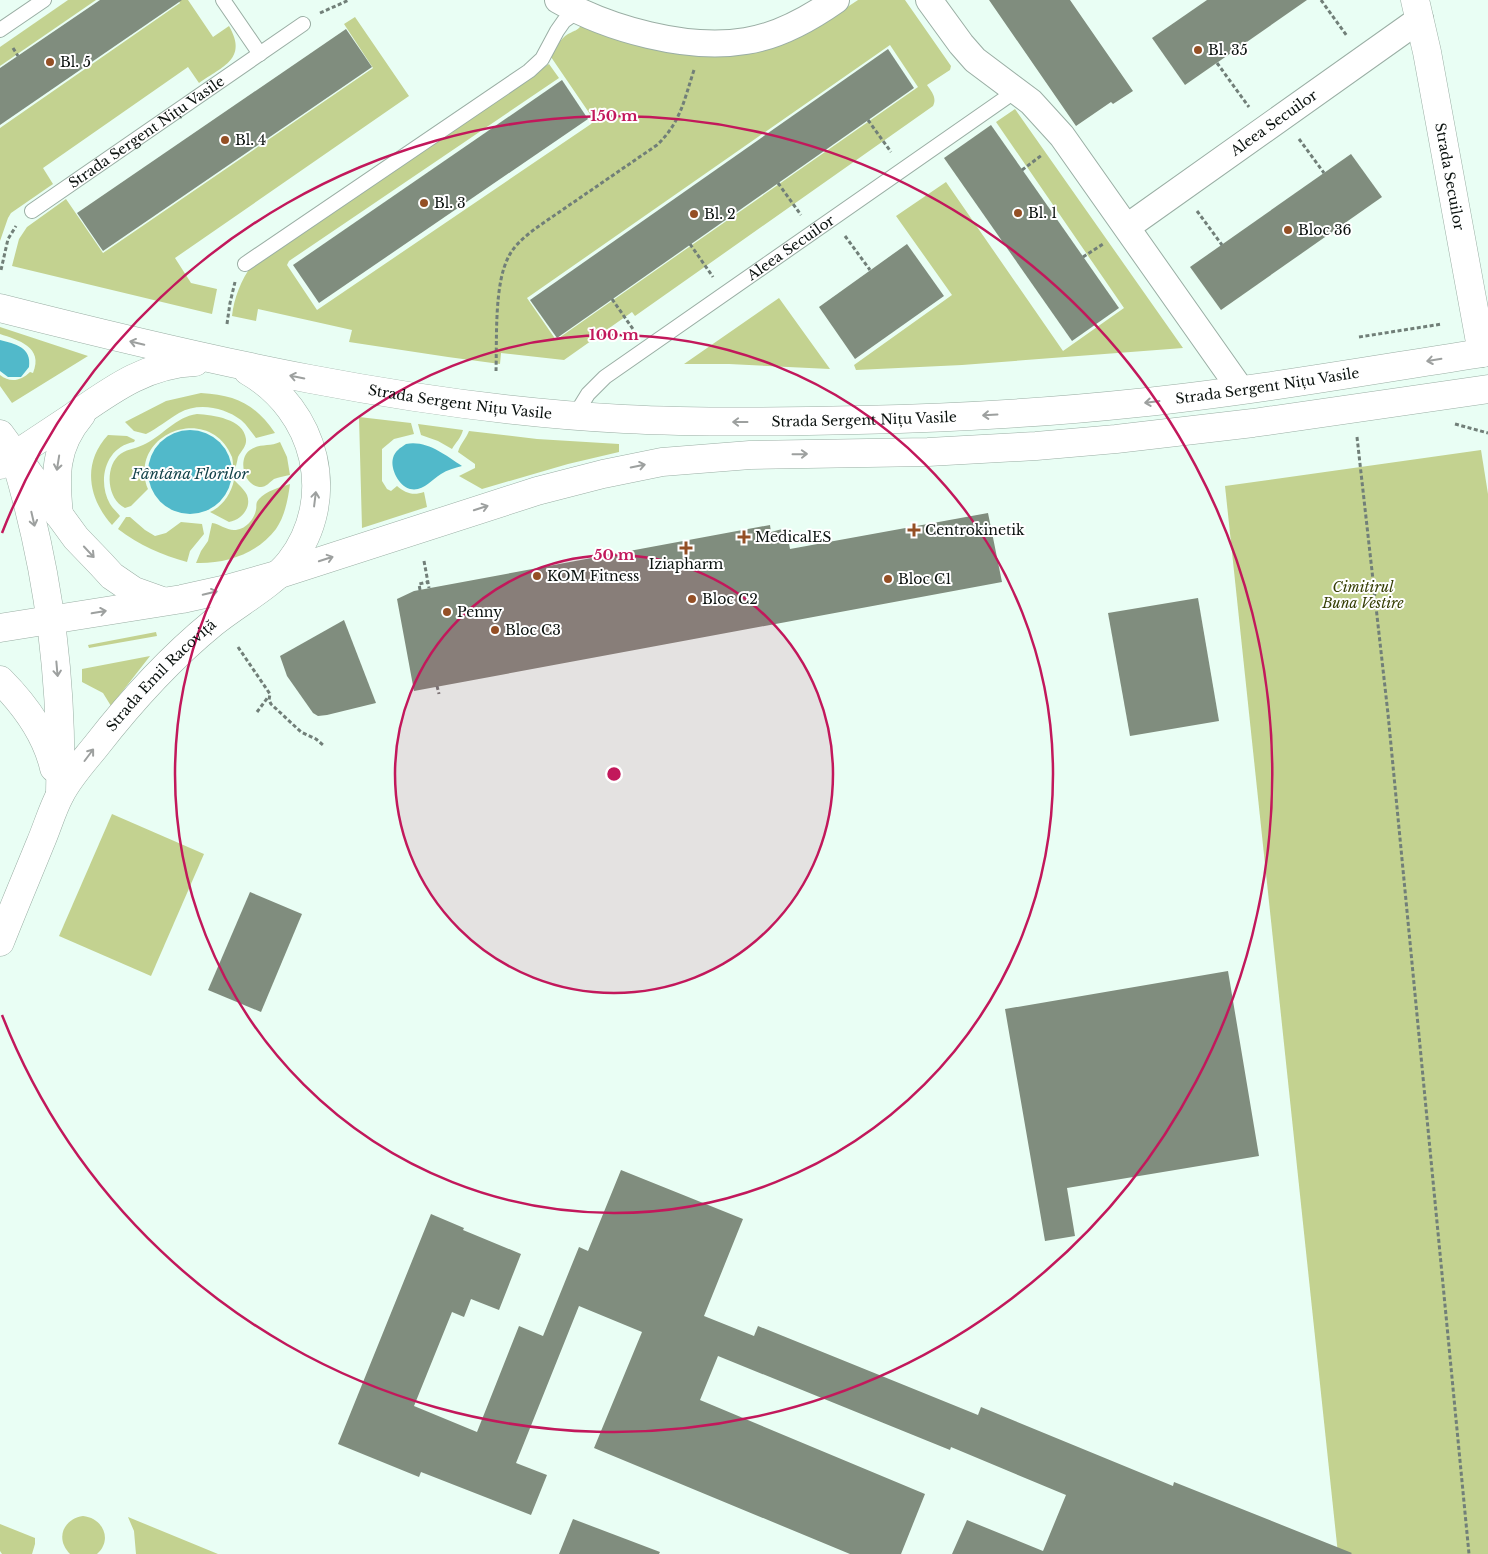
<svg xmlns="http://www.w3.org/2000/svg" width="1488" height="1554" font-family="'Libre Baskerville',serif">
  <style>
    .green { fill: #c3d290; fill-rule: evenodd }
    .water { fill: #51b9ca }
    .building { fill: #808d7e }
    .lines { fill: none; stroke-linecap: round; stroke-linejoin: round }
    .lane-casing { stroke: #9aaea4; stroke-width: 16 }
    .street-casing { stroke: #9aaea4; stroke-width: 28 }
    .secondary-casing { stroke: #9aaea4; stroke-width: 29 }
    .path { stroke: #717f78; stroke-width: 3; stroke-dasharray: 4 2.5; stroke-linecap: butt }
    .lane { stroke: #fff; stroke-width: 14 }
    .street { stroke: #fff; stroke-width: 26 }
    .secondary { stroke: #fff; stroke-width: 28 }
    .oneway { stroke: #9da09f }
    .ring { fill: none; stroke: #c2185b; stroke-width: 2.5 }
    .poi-dot { fill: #944f25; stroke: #fff; stroke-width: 2 }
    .labels { text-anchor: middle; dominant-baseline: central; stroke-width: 4; stroke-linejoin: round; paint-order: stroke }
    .poi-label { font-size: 14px; fill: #0b120f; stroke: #fff; text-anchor: start }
    .street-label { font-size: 14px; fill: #0b120f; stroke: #fff }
    .park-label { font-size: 14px; font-style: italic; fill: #353e04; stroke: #fff }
    .water-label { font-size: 15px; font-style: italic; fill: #15444c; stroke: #fff }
    .centre { fill: #c2185b; stroke: #fff; stroke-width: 2.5 }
    .ring-label { font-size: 15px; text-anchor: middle; font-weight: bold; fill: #c2185b; stroke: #fff; stroke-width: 4; stroke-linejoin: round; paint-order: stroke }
  </style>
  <rect width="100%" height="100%" fill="#e9fef4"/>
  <g class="green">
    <path d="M68,0H96L0,66V47Z"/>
    <path d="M178,0H188L213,37L229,26C248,59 223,66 199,83L188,67L43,168L53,184L11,213L8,218L0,241V128L180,3Z"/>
    <path d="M858,0H905L951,66L950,70L927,85C932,92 937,98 933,106L635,316L632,312L564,360L501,353L500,364L448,357L349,342L352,330L258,309L256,321L232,316C234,298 241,280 252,265L549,64L559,78L289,261L287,265L317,310L591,124L594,120L551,57C555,49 560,39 568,34C578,29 577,31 584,22L609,32L811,31ZM890,45L918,87L556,340L527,298Z"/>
    <path d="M355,17L409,96L175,258L191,283L217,289L212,314L12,266L19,239L27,227L66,199L103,253L373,68L344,24Z"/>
    <path d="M1015,109L1183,348L962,365L856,370L854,365L952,295L896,216L946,182L1063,351L1124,308L996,122Z"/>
    <path d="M779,298L830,369L729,364H684Z"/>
    <path d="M0,327L88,356L12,403L0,386V375C10,383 21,381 30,372L33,373C44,347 18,340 0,334Z"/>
    <path d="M201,393C236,395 255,404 275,433L256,438C251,432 247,425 241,420C224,407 198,402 179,413C167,420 158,428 146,434L134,431L125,422L166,401Z"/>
    <path d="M197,414C213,415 244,419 246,439C247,446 241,451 238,457C237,462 236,467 234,472C233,467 233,461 232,457C210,402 127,433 148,489L131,506L125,508C107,499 105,469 118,456C125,449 135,449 143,445C163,436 175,417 197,414Z"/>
    <path d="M359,417L411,423L414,434L394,439L382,449V481L387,489L391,491L397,486C405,493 413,496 424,492L427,507L362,528Z"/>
    <path d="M418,424L463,430C461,438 456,442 452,449L438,441L421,435Z"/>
    <path d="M469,431L537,439L619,444V452L568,464L482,489L459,476L475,468V464L458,452C460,444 466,439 469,431Z"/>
    <path d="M108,435L127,436L135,440L134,442C105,447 97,481 110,504C113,509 117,512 120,516L112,525C88,498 82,463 108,435Z"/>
    <path d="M280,442L287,457L290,475C285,476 279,477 274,479C270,482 266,487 261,487C244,487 237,459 250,450C260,443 270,447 280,442Z"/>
    <path d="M1481,450L1488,494V1554H1338L1225,486Z"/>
    <path d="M234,480C238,484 244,489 247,495C252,508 241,520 229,522L210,512C223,506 231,494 234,480Z"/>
    <path d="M290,484C288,499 285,516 276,529C257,554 226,564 196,563L201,551L208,541L212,523C220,524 226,530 234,530C245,530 254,520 256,510C257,506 255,503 259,499C266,491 280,487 290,484Z"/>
    <path d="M126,517H130L145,530L155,536L166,533L181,522L202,524L204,534L190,551L187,562C162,555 139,545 118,529Z"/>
    <path d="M156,632L157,636L89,648L88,645Z"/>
    <path d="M150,656L111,706L103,693L82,682V669Z"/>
    <path d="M112,814L204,854L151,976L59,936Z"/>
    <path d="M83,1516C103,1518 113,1540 97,1554H70C55,1539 63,1519 83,1516Z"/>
    <path d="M128,1517L218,1554H136L134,1531Z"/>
    <path d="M0,1524L35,1538V1544L32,1554H2L0,1551Z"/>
  </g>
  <g class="water">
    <path d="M0,340C15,344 32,347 29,367L21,377H8L0,371Z"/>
    <circle cx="190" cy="472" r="42"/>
    <path d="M406,444C427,440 445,455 462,466C455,468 447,470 441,474C431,480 423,492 410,489C399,486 390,469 393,458C395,451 400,448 406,444Z"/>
  </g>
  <g class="building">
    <path d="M100,0H182L0,125V68Z"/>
    <path d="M989,0H1070L1133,91L1113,104L1111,102L1076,126Z"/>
    <path d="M1207,0H1307L1185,85L1152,38Z"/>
    <path d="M346,29L372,67L103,251L77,213Z"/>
    <path d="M888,49L914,88L557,338L530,300Z"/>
    <path d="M562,80L588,119L319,303L293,265Z"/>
    <path d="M991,125L1119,308L1072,341L944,158Z"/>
    <path d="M1351,154L1382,197L1221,310L1190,267Z"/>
    <path d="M907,244L944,296L855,359L819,307Z"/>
    <path d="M988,513L1002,582L414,691L397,599L414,591L770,525L771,532L786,528L790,549Z"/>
    <path d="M1198,598L1219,721L1130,736L1108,613Z"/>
    <path d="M344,620L376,703L327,715L318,716L313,713L287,676L280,656Z"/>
    <path d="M250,892L302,914L261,1012L208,990Z"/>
    <path d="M1228,971L1259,1156L1067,1188L1075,1236L1045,1241L1005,1009Z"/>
    <path d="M621,1170L743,1219L704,1316L754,1336L758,1326L978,1415L981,1407L1173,1486L1174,1482L1352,1553L1351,1554H952L967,1520L1043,1551L1066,1495L951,1447L950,1450L718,1356L700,1400L925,1494L901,1554H850L594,1448L642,1332L579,1306L516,1463L547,1475L531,1515L421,1472L419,1477L338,1444L431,1214L464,1228L463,1230L521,1254L499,1310L471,1299L464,1317L452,1312L414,1406L477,1432L519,1326L543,1336L579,1247L588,1251Z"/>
    <path d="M573,1519L660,1552L659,1554H559Z"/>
  </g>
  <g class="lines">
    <defs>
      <g id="lane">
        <path d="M223,0L260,54"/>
        <path d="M0,30L44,0"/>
        <path id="s1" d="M32,211L303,24"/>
        <path d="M245,264L529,71L542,59L557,31L564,21L578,11"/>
        <path id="s2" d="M575,415L588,394L605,377L1017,90"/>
      </g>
      <g id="street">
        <path d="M558,0C608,29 688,51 746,41C779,36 809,19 836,0"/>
        <path d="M929,0L961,44L975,60L1031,102L1062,136L1241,390"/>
        <path id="s3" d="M1127,227L1420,19"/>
      </g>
      <g id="secondary">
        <path id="s4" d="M1415,0L1427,52L1482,353"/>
        <path id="s5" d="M0,308C205,360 412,408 624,419C702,423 780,422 858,420C951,418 1044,413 1137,403C1254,391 1371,370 1488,352"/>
        <path d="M0,434L76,538L101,564L112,576L134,591L162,601"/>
        <path d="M14,455C48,565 63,679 60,794"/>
        <path d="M0,465C24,449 47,434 71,418C110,391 145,364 195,362"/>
        <path d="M59,515C55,476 54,447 81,415"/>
        <path d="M0,628L182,599L227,589L280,574L537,491L603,474L662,462L750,455L928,452L1036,446L1116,439L1253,423L1488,389"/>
        <path d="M0,680C25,705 46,733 54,768"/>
        <path id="s6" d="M0,942C13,909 27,876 40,844C47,828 52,810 60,795C69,777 84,761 96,746C131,701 169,659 213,623C236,604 272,585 290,562C339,498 316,410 248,371"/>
      </g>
    </defs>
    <use href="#lane" class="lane-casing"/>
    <use href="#street" class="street-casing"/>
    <use href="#secondary" class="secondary-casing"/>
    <g class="path">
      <path d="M1321,0L1347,36"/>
      <path d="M320,13L349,0"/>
      <path d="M13,48L18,56"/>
      <path d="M1217,63L1249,107"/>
      <path d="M868,120L891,152"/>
      <path d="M1299,139L1324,173"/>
      <path d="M1022,170L1042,155"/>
      <path d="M778,183L801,215"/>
      <path d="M1197,211L1222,245"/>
      <path d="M845,236L870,270"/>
      <path d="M690,244L713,277"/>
      <path d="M1083,257L1103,244"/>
      <path d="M1,270L8,239L16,226"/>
      <path d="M612,299L635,332"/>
      <path d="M227,324L230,303L235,282"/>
      <path d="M1359,337L1442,324"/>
      <path d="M496,371C497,338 494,283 509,256C515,244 526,236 536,228L657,145C681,122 684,100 694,70"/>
      <path d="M1455,424L1488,433"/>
      <path d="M1357,437L1388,714L1469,1554"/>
      <path d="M424,561L429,588"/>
      <path d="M420,590L419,584L428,582"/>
      <path d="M238,647L270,694L269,700L271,704L301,732L316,739L323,745"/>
      <path d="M437,686L439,694"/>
      <path d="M257,712L268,697"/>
    </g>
    <use href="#lane" class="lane"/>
    <use href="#street" class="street"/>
    <use href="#secondary" class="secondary"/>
  </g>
  <defs><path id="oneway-shaft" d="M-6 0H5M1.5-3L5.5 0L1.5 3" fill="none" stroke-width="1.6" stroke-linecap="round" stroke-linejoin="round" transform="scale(1.25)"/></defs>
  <g class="oneway">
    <use href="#oneway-shaft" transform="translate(137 343) rotate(-167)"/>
    <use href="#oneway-shaft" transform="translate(1434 360) rotate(171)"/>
    <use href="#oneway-shaft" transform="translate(297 377) rotate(-169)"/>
    <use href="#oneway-shaft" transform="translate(1152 402) rotate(173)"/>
    <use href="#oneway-shaft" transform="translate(990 415) rotate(177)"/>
    <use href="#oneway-shaft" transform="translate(740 422) rotate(-180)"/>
    <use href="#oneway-shaft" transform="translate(800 454) rotate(-1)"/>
    <use href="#oneway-shaft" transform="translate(58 463) rotate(99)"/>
    <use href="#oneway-shaft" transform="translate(638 466) rotate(-11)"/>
    <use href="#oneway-shaft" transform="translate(315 499) rotate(-83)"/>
    <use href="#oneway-shaft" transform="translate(481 508) rotate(-18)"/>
    <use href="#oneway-shaft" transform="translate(33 519) rotate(77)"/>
    <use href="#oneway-shaft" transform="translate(89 552) rotate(47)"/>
    <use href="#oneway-shaft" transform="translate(326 559) rotate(-18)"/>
    <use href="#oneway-shaft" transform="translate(210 593) rotate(-13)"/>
    <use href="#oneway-shaft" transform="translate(99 612) rotate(-10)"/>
    <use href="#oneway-shaft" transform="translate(57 669) rotate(85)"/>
    <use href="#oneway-shaft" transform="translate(89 755) rotate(-53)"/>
  </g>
  <circle cx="614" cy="774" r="219" fill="#c2185b" fill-opacity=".12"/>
  <g class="ring">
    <circle cx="614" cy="774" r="219"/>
    <circle cx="614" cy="774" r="439"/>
    <path d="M2 533A658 658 0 1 1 2 1015"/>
  </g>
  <g class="poi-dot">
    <circle cx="1198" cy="50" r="5"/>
    <circle cx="50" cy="62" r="5"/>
    <circle cx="225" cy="140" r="5"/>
    <circle cx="424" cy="203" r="5"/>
    <circle cx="1018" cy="213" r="5"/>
    <circle cx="694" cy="214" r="5"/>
    <circle cx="1288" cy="230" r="5"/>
    <path d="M911.5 522.5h5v5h5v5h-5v5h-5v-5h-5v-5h5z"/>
    <path d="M741.5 529.5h5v5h5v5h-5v5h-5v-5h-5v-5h5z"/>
    <path d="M683.5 540.5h5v5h5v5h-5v5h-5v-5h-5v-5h5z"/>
    <circle cx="537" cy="576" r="5"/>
    <circle cx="888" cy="579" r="5"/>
    <circle cx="692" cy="599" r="5"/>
    <circle cx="447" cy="612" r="5"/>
    <circle cx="495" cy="630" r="5"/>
  </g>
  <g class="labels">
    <g class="poi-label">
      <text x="1208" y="50">Bl. 35</text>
      <text x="60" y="62">Bl. 5</text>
      <text x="235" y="140">Bl. 4</text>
      <text x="434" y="203">Bl. 3</text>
      <text x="1028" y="213">Bl. 1</text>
      <text x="704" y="214">Bl. 2</text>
      <text x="1298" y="230">Bloc 36</text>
      <text x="925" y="530">Centrokinetik</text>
      <text x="755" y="537">MedicalES</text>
      <text x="686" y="564" text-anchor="middle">Iziapharm</text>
      <text x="547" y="576">KOM Fitness</text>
      <text x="898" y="579">Bloc C1</text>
      <text x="702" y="599">Bloc C2</text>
      <text x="457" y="612">Penny</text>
      <text x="505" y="630">Bloc C3</text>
    </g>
    <g class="street-label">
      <text stroke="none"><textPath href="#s3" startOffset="180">Aleea Secuilor</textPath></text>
      <text stroke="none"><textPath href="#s1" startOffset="139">Strada Sergent Nițu Vasile</textPath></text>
      <text stroke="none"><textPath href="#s4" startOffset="180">Strada Secuilor</textPath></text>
      <text stroke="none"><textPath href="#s2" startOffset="275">Aleea Secuilor</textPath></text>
      <text stroke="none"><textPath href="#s5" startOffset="1280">Strada Sergent Nițu Vasile</textPath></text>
      <text stroke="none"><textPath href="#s5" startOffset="470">Strada Sergent Nițu Vasile</textPath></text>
      <text stroke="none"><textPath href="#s5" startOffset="875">Strada Sergent Nițu Vasile</textPath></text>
      <text stroke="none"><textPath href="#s6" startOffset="316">Strada Emil Racoviță</textPath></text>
    </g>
    <g class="park-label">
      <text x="1363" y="587">Cimitirul<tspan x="1363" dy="16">Buna Vestire</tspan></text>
    </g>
    <g class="water-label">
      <text x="190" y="473">Fântâna Florilor</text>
    </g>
  </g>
  <circle cx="614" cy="774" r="8" class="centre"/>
  <g class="ring-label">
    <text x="614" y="121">150 m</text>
    <text x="614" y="340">100 m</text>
    <text x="614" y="560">50 m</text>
  </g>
</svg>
